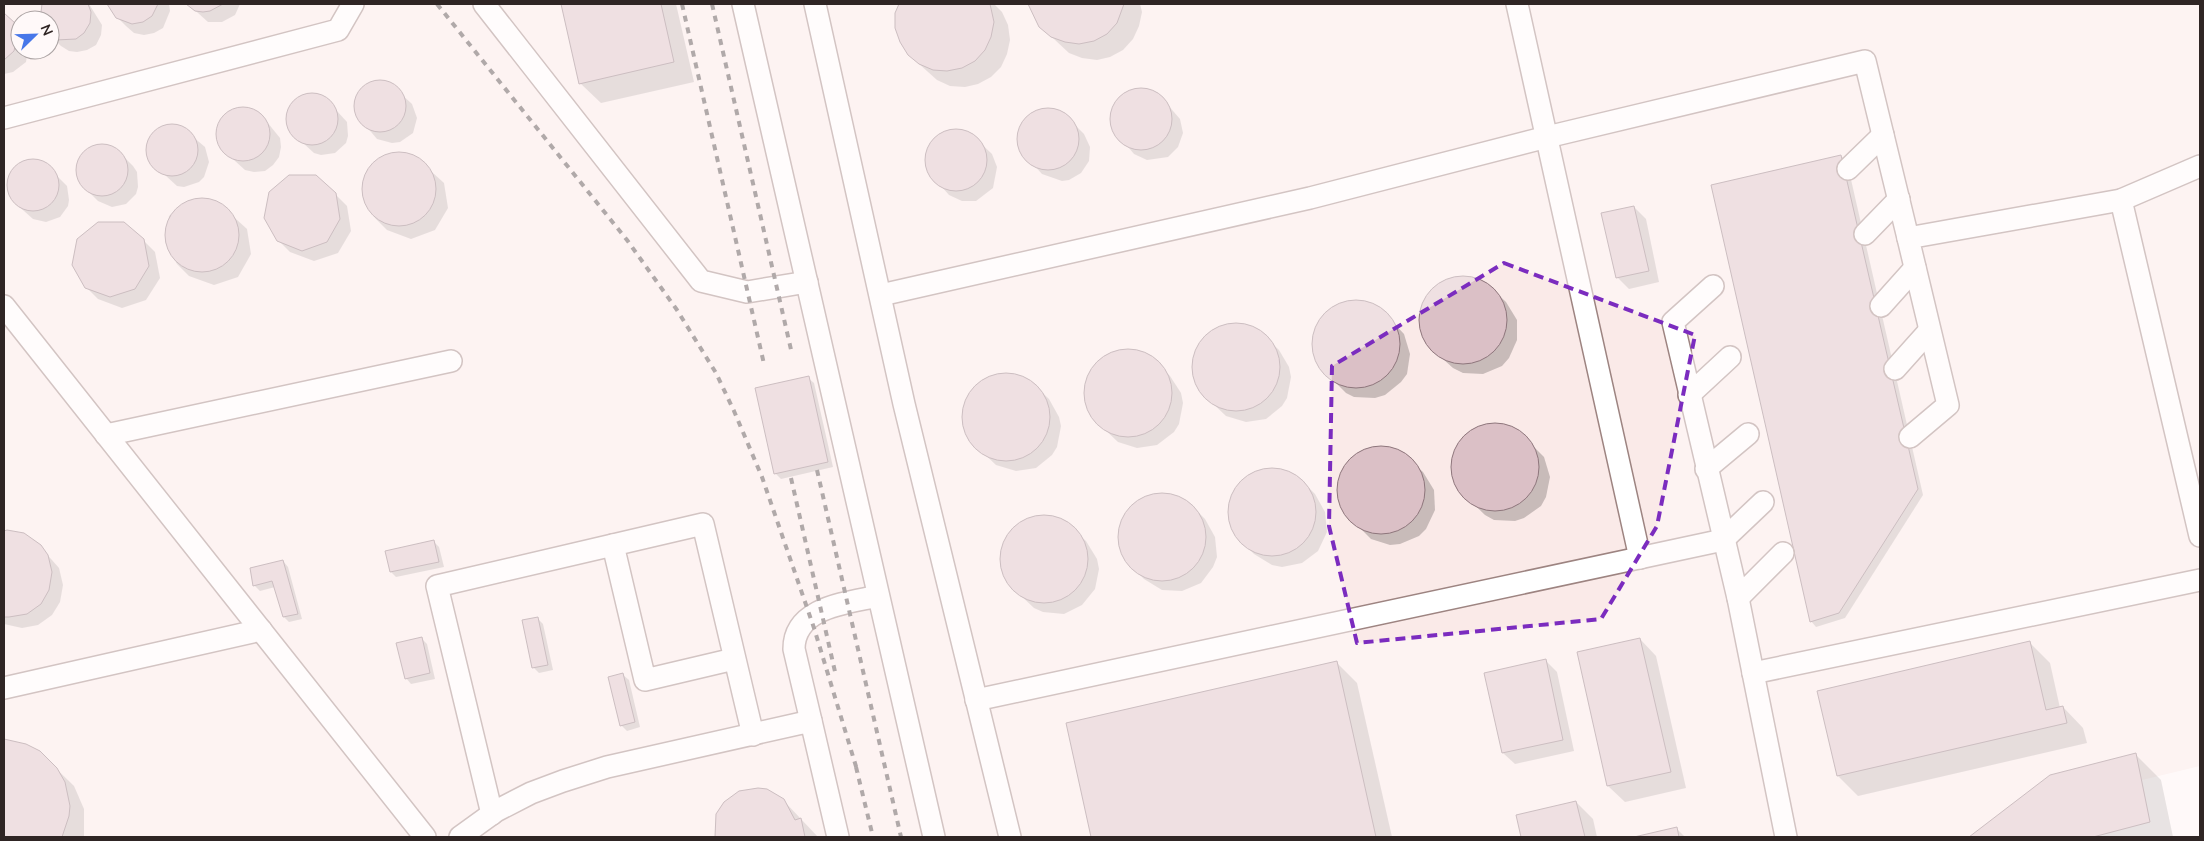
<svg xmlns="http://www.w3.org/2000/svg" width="2204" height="841" font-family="'Nunito Sans',sans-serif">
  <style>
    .built { fill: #faeae8; fill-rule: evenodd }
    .shadow { fill: #0003 }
    .building { fill: #dbc0c6; stroke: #8e767c }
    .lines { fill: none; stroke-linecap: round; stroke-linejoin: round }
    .lane-casing { stroke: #9d8481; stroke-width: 24 }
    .lane { stroke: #fff; stroke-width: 21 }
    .rail { stroke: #514747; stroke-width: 4; stroke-dasharray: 6 6; stroke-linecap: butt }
    .marked { fill: none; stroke: #7b2cbf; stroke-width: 4; stroke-dasharray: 10 6; stroke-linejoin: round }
  </style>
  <rect width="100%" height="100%" fill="#fff9f9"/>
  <path class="built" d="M4,4H2200V766L2142,780L2150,822L2093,837H4ZM20,20H50V50H20Z"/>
  <g class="shadow">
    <path d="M44,4H89L102,25L101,35L96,45L87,50L77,52L69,51L61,46L50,35V20H41Z"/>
    <path d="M108,4H169L170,11L163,28L154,33L144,35L134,33L126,26L114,14Z"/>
    <path d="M188,4H240L235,15L222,22H208Z"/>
    <path d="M562,4H676L694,82L601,103L580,83Z"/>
    <path d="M900,4H994L1002,12L1008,25L1010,40L1007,54L1001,67L991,77L978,84L965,87L950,86L937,80L908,54L897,13Z"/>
    <path d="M1029,4H1140L1142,12L1139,26L1133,39L1123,50L1110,57L1097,60L1082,58L1069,53L1040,26Z"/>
    <path d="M4,14L20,28V50H28L26,62L13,72L4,74Z"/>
    <path d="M372,82H388L412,104L417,118L413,133L400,142L392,143L377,139L356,114V98L360,91Z"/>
    <path d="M1133,90H1147L1160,96L1180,119L1183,133L1178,147L1168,157L1147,160L1134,154L1114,130L1111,116L1116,103Z"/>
    <path d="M304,95H319L325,98L347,122L348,136L346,143L335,153L321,155L314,153L290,131L287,117L292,103Z"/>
    <path d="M244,109L254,111L263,117L280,138L281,147L279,157L273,165L265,171L254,172L245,170L224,151L219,143L218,133L220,124L226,116L233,111Z"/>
    <path d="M1047,110L1061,113L1072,122L1084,134L1090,147L1089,161L1081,173L1069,180L1062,181L1042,174L1021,151L1019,137L1028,118L1033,114Z"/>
    <path d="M172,125L180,126L205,147L209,162L204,177L199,182L184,187L177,186L153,164L148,150L152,135L158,130Z"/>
    <path d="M961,131L974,137L992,154L997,167L993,188L976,201H962L949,195L929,172L926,158L931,144L941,134Z"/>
    <path d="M108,146L121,154L133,166L137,172L138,187L136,194L126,204L112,207L98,201L81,184L78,177V163L87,150L93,147Z"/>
    <path d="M387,154H412L444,183L448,208L435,230L411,239L387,230L375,218L362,195L367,170Z"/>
    <path d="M1841,156L1847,162L1923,495L1845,618L1816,627L1811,621Z"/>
    <path d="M32,160L45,164L67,186L69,200L68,206L60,217L46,222L33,219L15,203L9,190L10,176L18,165Z"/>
    <path d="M335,194L347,206L351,231L338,253L314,261L290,252L278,240Z"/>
    <path d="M189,200H215L247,229L251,254L238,277L214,285L189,276L177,264L165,242L169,216Z"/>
    <path d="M1634,207L1646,219L1659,282L1629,289L1617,277Z"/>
    <path d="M143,240L155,252L160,278L146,300L122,308L98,299L86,287Z"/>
    <path d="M1456,278L1476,279L1486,283L1506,302L1517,320V340L1509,358L1502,366L1483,374L1463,373L1453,368L1433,350L1422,332V312L1430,293L1446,280Z"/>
    <path d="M1358,301L1378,307L1390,319L1404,334L1410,354L1407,374L1401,382L1385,395L1375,398L1354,397L1346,393L1319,366L1315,356L1314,336L1322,317L1338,305Z"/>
    <path d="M1239,325L1259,331L1279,350L1289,367L1291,377L1287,398L1282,406L1266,419L1246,422L1226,416L1206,397L1195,380L1194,370L1197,350L1203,341L1219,328Z"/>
    <path d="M1131,351L1141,353L1158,364L1170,376L1181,393L1183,403L1179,424L1174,432L1157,445L1137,448L1118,442L1098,423L1088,406L1086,385L1094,367L1111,354Z"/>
    <path d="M1009,374L1029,380L1049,399L1059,417L1061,426L1057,447L1052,455L1036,468L1016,471L996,465L976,446L965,429L964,419L967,399L973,390L989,378Z"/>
    <path d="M808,378L814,383L833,467L781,479L775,473Z"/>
    <path d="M1488,425L1508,426L1517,430L1544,457L1550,477L1546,497L1541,506L1524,518L1515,521L1494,520L1485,515L1458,489L1452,469L1456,449L1469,433Z"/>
    <path d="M1373,448L1394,450L1403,454L1423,472L1434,490L1435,510L1426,529L1419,536L1400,544L1390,545L1371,539L1344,512L1340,503L1339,482L1347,463L1364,451Z"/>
    <path d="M1275,469L1285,471L1303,482L1315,494L1325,512L1327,532L1318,551L1302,563L1282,567L1272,565L1254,554L1242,542L1232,524L1230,514L1234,494L1239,485L1255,473Z"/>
    <path d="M1165,494L1184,501L1193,507L1205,519L1215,537L1217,557L1213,567L1201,583L1182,591L1162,590L1144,579L1132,567L1122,549L1121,529L1129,510L1145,498Z"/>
    <path d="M1047,517L1066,523L1086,541L1097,559L1099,569L1095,589L1082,605L1064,614L1043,612L1034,608L1014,589L1003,572L1001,562L1005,542L1010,533L1027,520Z"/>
    <path d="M8,532L36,542L59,568L63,585L60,602L52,615L38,625L22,628L4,624V533Z"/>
    <path d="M434,542L439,547L444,567L396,577L391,572Z"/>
    <path d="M283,561L288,567L302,619L289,622L284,617L275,587L260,591L254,585Z"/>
    <path d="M537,618L543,624L553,670L539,673L533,667Z"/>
    <path d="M421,638L427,644L435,679L411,684L406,678Z"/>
    <path d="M1640,639L1656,656L1686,788L1625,802L1608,786Z"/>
    <path d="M2029,642L2050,663L2060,708L2063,707L2083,728L2087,743L1858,796L1838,776Z"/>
    <path d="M1546,661L1557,672L1574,751L1515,764L1503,753Z"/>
    <path d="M1336,662L1357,683L1392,837H1093L1067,723Z"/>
    <path d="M623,675L629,680L640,727L627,731L621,725Z"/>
    <path d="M4,742H15L39,752L74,786L84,809V837H4Z"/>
    <path d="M2135,754L2161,780L2173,837H1971L2050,776Z"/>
    <path d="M783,800L818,837H716L718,815Z"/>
    <path d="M1576,802L1593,819L1597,837H1522L1517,815Z"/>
    <path d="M1677,829L1685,837H1639Z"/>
  </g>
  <g class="building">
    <path d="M42,4H88L91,12L90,23L84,33L76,39L56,40L50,36V20H40Z"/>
    <path d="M107,4H158L152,16L143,22L132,24L116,18Z"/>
    <path d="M186,4H223L210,11L203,12L195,11Z"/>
    <path d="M561,4H661L674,62L579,84Z"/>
    <path d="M899,4H990L994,22L991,37L985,50L975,61L962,68L947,71L933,70L919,64L908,55L900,42L895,28V13Z"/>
    <path d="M1028,4H1124L1117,23L1107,34L1094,41L1079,44L1065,42L1051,37L1039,27Z"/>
    <path d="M4,13L15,23L18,33L14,51L4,60Z"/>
    <circle cx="380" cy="106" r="26"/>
    <circle cx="1141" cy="119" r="31"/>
    <circle cx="312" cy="119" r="26"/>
    <circle cx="243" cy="134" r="27"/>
    <circle cx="1048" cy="139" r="31"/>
    <circle cx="172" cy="150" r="26"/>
    <circle cx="956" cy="160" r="31"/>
    <circle cx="102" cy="170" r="26"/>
    <circle cx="399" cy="189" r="37"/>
    <path d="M1841,155L1918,489L1839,613L1810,622L1711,185Z"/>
    <circle cx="33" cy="185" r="26"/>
    <path d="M289,175H316L336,193L340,219L327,242L302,251L277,241L264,218L269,192Z"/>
    <circle cx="202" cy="235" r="37"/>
    <path d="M1634,206L1649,271L1616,278L1601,213Z"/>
    <path d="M98,222H124L144,239L149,266L135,289L110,297L85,288L72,265L77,239Z"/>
    <circle cx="1463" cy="320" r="44"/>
    <circle cx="1356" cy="344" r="44"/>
    <circle cx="1236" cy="367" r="44"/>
    <circle cx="1128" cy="393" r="44"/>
    <circle cx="1006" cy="417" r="44"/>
    <path d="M809,376L828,462L774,474L755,388Z"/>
    <circle cx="1495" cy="467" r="44"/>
    <circle cx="1381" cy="490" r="44"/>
    <circle cx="1272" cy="512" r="44"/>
    <circle cx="1162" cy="537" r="44"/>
    <circle cx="1044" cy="559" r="44"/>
    <path d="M7,530L24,533L41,545L48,555L52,572L49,590L41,604L27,614L9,617H4V531Z"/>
    <path d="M434,540L439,562L390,572L385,551Z"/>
    <path d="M283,560L298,614L283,617L272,581L253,586L250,568Z"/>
    <path d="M538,617L548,665L532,668L522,620Z"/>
    <path d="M422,637L430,673L405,679L396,643Z"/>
    <path d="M1640,638L1671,772L1607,786L1577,652Z"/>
    <path d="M2030,641L2046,710L2063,706L2067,723L1837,776L1817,691Z"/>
    <path d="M1546,659L1563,740L1502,753L1484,673Z"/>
    <path d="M1337,661L1376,837H1091L1066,723Z"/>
    <path d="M623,673L635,722L620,726L608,677Z"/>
    <path d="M4,739L26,744L40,751L57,768L65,782L70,806L69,816L62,837H4Z"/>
    <path d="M2136,753L2150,822L2093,837H1969L2050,775Z"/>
    <path d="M758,788L767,789L784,799L795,820L801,818L805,837H715L716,814L724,802L739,791Z"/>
    <path d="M1576,801L1585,837H1521L1516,815Z"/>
    <path d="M1677,827L1679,837H1634Z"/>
  </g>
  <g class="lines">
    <defs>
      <g id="lane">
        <path d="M484,4L701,281L747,292L807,282"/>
        <path d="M743,4L934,837"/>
        <path d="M815,4L904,404L1010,837"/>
        <path d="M1517,4L1640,558"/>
        <path d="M4,118L338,30L353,4"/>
        <path d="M1848,169L1883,135"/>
        <path d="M2121,200L2200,536"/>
        <path d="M1865,234L1899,199"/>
        <path d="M1713,286L1673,322L1738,598L1786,837"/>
        <path d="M881,295L1310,198L1547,137L1865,61L1908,238"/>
        <path d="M4,306L425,837"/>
        <path d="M1881,306L1915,268"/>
        <path d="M1895,369L1929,331"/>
        <path d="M1689,395L1730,357"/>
        <path d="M106,435L451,361"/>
        <path d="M1910,437L1948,405L1908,238L2121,200L2200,166"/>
        <path d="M1706,469L1748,434"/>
        <path d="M1738,598L1783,553"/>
        <path d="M734,659L645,680L613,545L703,524L753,735"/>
        <path d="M1753,673L2200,580"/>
        <path d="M4,688L261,630"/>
        <path d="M976,700L1723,540L1763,502"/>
        <path d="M811,721L794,649C794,607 847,603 878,596"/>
        <path d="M492,814L437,586L613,545"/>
        <path d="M460,837L496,811L531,793L563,781L607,767L811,721L838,837"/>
      </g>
    </defs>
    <use href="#lane" class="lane-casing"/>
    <use href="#lane" class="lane"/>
    <g class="rail">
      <path d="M437,4L627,240L677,310L716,373L734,411L762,477L814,628L858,773"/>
      <path d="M682,4L764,364"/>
      <path d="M712,4L792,354"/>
      <path d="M817,470L901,837"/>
      <path d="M791,478L836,676"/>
      <path d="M856,767L873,837"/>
    </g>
  </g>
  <path d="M0 0H2204V841H0ZM1504,263L1695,335L1657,526L1601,619L1357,643L1329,526L1332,366Z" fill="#fff9f9" fill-opacity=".55" fill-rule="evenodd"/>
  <path class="marked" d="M1504,263L1695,335L1657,526L1601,619L1357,643L1329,526L1332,366Z"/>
  <rect width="2204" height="841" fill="none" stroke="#2f2524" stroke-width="10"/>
  <g transform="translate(35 35) rotate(67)"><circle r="24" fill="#fff9f9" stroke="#aca4a4"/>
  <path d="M0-4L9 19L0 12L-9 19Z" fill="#4777e9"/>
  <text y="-8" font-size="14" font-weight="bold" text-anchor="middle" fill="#2f2524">N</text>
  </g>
</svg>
